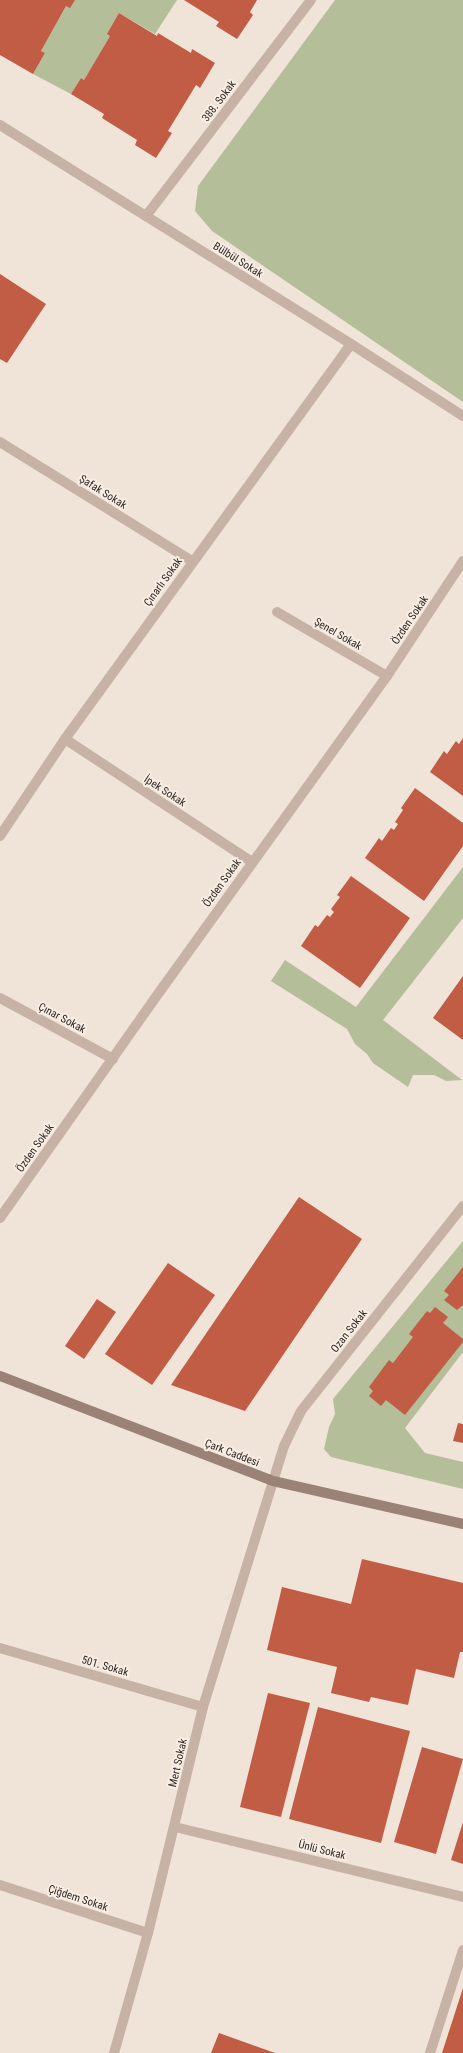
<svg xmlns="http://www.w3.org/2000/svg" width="463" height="2053" font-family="'Roboto Condensed',sans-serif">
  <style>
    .green { fill: #b4be99 }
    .building { fill: #c15c45 }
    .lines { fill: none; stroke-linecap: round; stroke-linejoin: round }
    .lane { stroke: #c7b3a5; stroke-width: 10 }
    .street { stroke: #c7b3a5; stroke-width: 10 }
    .secondary { stroke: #9a8277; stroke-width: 10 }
    .labels { text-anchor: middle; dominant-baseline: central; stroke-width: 4; stroke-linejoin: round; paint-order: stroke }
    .street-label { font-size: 11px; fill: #332926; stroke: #f8eee4 }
  </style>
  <rect width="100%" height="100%" fill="#f0e3d8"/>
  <g class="green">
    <path d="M75,0H177L155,34L119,13L110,36L84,80L81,78L71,94L33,74L45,53L41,51L66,6Z"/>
    <path d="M335,0H463V402L212,231L195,211L198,186Z"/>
    <path d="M463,867V918L383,1020L462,1080L446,1081L434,1075H413L408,1087L373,1063L367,1054L355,1044L347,1029L271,981L285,960L356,1007Z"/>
    <path d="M463,1241V1352L405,1428L425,1453L463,1462V1489L331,1457L324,1449L329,1427L335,1414L333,1399Z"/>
  </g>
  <g class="building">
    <path d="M0,0H75L70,8L66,6L41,51L45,53L33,74L0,55Z"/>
    <path d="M184,0H257L250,12L253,15L237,39L216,26L219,22Z"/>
    <path d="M119,13L157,36L158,33L191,53L192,49L215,63L200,88L196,85L168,131L172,133L156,158L135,145L137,140L102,118L104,114L71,94L81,78L84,80L110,36L107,34Z"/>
    <path d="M0,274L46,304L7,363L0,359Z"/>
    <path d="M463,738V796L430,772L444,751L447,754L456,741L459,744Z"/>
    <path d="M415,788L463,823V846L424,901L365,858L379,838L382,841L391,828L394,830L398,824L395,822L403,810L401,808Z"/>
    <path d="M351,876L410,918L360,988L301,946L315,925L318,927L327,915L330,917L334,912L331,909L340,897L337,895Z"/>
    <path d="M463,976V1040L433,1018Z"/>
    <path d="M299,1197L362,1239L245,1411L171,1385Z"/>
    <path d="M168,1263L215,1295L152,1385L105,1354Z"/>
    <path d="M463,1267V1305L457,1310L444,1300L449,1295L444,1291Z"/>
    <path d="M97,1299L116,1312L84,1359L65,1346Z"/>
    <path d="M435,1307L448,1317L443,1323L463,1339V1342L405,1415L386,1400L381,1406L369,1396L373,1391L369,1387L389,1360L393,1363L413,1337L409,1334L427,1311L430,1313Z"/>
    <path d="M458,1423L463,1424V1443L453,1441Z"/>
    <path d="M362,1559L463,1583V1652H460L454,1678L416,1669L408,1705L371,1697L369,1702L331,1693L337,1667L267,1650L282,1587L351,1604Z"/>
    <path d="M268,1693L310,1703L281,1817L240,1807Z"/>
    <path d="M318,1707L410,1731L381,1843L289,1819Z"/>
    <path d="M422,1747L463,1759L436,1854L394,1842Z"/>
    <path d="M463,1822V1864L451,1860Z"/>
    <path d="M463,1988V2053H442Z"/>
    <path d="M219,2033L275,2053H211Z"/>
  </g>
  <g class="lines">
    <path class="lane" d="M430,2053L463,1950"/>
    <g class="street">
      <path d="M0,125L351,344L463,416"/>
      <path d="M146,216L311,0"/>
      <path d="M0,442L192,561"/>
      <path d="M277,612L387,676"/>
      <path d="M65,739L252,862"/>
      <path d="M0,836L65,739L351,344"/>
      <path d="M0,998L113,1059"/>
      <path d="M0,1218L158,994L387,676L463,561"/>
      <path d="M0,1648L203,1707"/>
      <path d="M175,1827L463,1897"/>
      <path d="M0,1885L148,1933"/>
      <path d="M114,2053L148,1933L203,1707L284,1446L301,1411L463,1206"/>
    </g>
    <path class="secondary" d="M0,1376L273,1481L463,1524"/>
  </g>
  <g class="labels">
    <g class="street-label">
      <text transform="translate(219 101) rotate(-53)">388. Sokak</text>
      <text transform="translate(238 260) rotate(32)">Bülbül Sokak</text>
      <text transform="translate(103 492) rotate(32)">Şafak Sokak</text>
      <text transform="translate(163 582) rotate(-54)">Çınarlı Sokak</text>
      <text transform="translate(410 620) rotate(-56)">Özden Sokak</text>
      <text transform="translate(338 634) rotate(30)">Şenel Sokak</text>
      <text transform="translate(165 791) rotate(33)">İpek Sokak</text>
      <text transform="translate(222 883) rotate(-54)">Özden Sokak</text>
      <text transform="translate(62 1018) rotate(28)">Çınar Sokak</text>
      <text transform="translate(35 1148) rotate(-55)">Özden Sokak</text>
      <text transform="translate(349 1331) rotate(-52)">Ozan Sokak</text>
      <text transform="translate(232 1453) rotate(21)">Çark Caddesi</text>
      <text transform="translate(105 1666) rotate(16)">501. Sokak</text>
      <text transform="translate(178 1763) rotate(-77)">Mert Sokak</text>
      <text transform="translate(322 1850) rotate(14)">Ünlü Sokak</text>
      <text transform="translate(78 1898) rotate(18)">Çiğdem Sokak</text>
    </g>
  </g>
</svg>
